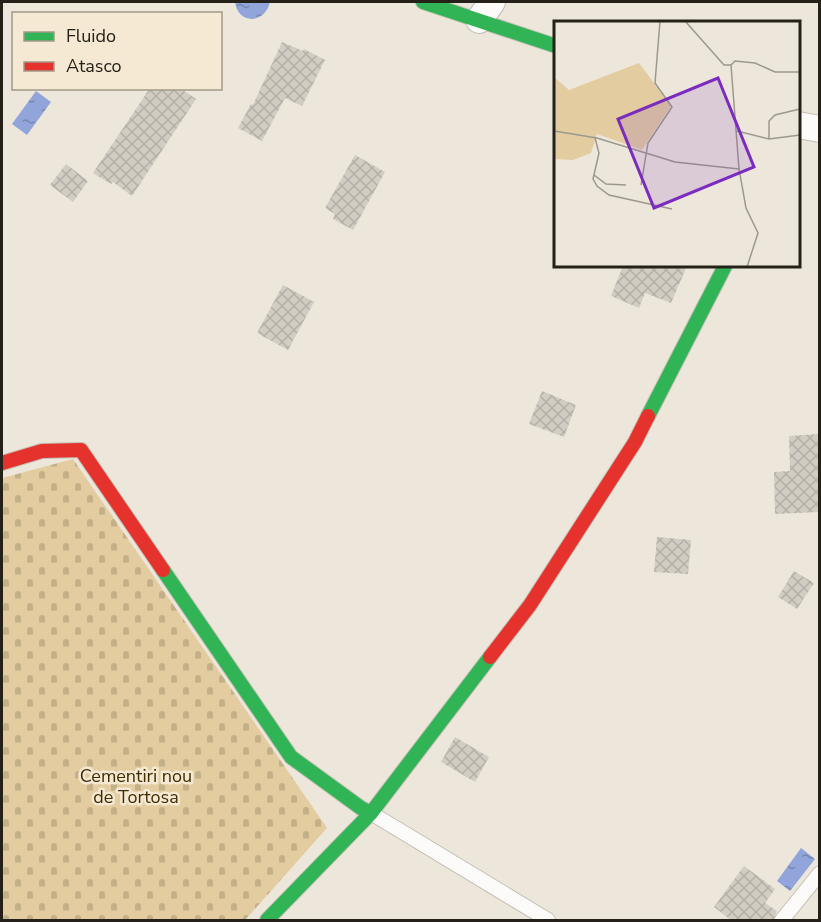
<svg xmlns="http://www.w3.org/2000/svg" width="821" height="922" font-family="'Nunito Sans',sans-serif">
  <style>
    .cemetery { fill: url(#cemetery-stones) }
    .water { fill: url(#water-ripples) }
    .building { fill: url(#building-cross-hatch) }
    .lines { fill: none; stroke-linecap: round; stroke-linejoin: round }
    .lane-casing { stroke: #c3beb5; stroke-width: 16 }
    .street-casing { stroke: #c3beb5; stroke-width: 28 }
    .fast-casing { stroke: #c3beb5; stroke-width: 16 }
    .jam-casing { stroke: #c3beb5; stroke-width: 16 }
    .lane { stroke: #fcfbfa; stroke-width: 14 }
    .street { stroke: #fcfbfa; stroke-width: 26 }
    .fast { stroke: #30b455; stroke-width: 14 }
    .jam { stroke: #e5322d; stroke-width: 14 }
    .labels { text-anchor: middle; dominant-baseline: central; stroke-width: 5; stroke-linejoin: round; paint-order: stroke }
    .park-label { font-size: 18px; fill: #402e02; stroke: #f5e9d3 }
    .inset-road { fill: none; stroke: #9d988d; stroke-width: 1.5 }
    .view { fill: #7b2cbf; fill-opacity: 0.15; stroke: #7b2cbf; stroke-width: 3 }
    .inset-edge { fill: none; stroke: #252119; stroke-width: 3 }
  </style>
  <defs>
    <pattern id="cemetery-stones" width="16" height="16" patternUnits="userSpaceOnUse" patternTransform="scale(1.5)"><rect width="16" height="16" fill="#e3cda0"/><path d="M2 7V4a2 2 0 0 1 4 0v3zM10 15v-3a2 2 0 0 1 4 0v3z" fill="#c3b089"/></pattern>
    <pattern id="water-ripples" width="26" height="14" patternUnits="userSpaceOnUse" patternTransform="scale(1.5)"><rect width="26" height="14" fill="#91a5da"/><path d="M2 4q2-2 4 0t4 0M15 11q2-2 4 0t4 0" fill="none" stroke="#7686b0"/></pattern>
    <pattern id="building-cross-hatch" width="8" height="8" patternUnits="userSpaceOnUse" patternTransform="scale(1.5)"><rect width="8" height="8" fill="#d2cdc3"/><path d="M0 0l8 8M0 8l8-8" fill="none" stroke="#b4b0a7"/></pattern>
  </defs>
  <rect width="100%" height="100%" fill="#ede7db"/>
  <path class="cemetery" d="M73,459L327,828L245,920H2V478Z"/>
  <g class="water">
    <path d="M235,2H270C265,24 238,25 235,2Z"/>
    <path d="M36,91L51,102L27,135L12,124Z"/>
    <path d="M801,848L815,859L790,891L777,881Z"/>
  </g>
  <g class="building">
    <path d="M282,42L303,51L304,49L325,60L302,106L285,98L262,141L238,128L251,104L253,105Z"/>
    <path d="M150,88H180L196,99L132,196L113,182L111,184L93,173Z"/>
    <path d="M355,155L385,172L353,230L333,219L335,214L325,208Z"/>
    <path d="M66,164L88,181L73,202L50,185Z"/>
    <path d="M623,266H687L671,303L645,293L639,308L611,296Z"/>
    <path d="M283,285L314,302L288,350L257,333Z"/>
    <path d="M542,391L576,405L564,437L529,424Z"/>
    <path d="M819,434V512L775,514L774,472L790,471L789,436Z"/>
    <path d="M657,537L691,540L688,574L654,572Z"/>
    <path d="M794,571L814,583L797,609L778,597Z"/>
    <path d="M455,737L489,757L475,782L441,762Z"/>
    <path d="M744,866L775,889L765,903L777,911L773,921H732L714,907Z"/>
  </g>
  <g class="lines">
    <defs>
      <g id="lane">
        <path d="M371,813L548,920"/>
        <path d="M782,920L820,873"/>
      </g>
      <g id="street">
        <path d="M479,20L492,2"/>
        <path d="M798,125L820,129"/>
      </g>
      <g id="fast">
        <path d="M423,2L556,46"/>
        <path d="M648,416L725,266"/>
        <path d="M163,570L291,757L361,808L371,813"/>
        <path d="M267,920L371,813L490,657"/>
      </g>
      <g id="jam">
        <path d="M2,463L42,451L81,450L163,570"/>
        <path d="M490,657L530,605L635,442L648,416"/>
      </g>
    </defs>
    <use href="#lane" class="lane-casing"/>
    <use href="#street" class="street-casing"/>
    <use href="#fast" class="fast-casing"/>
    <use href="#jam" class="jam-casing"/>
    <use href="#lane" class="lane"/>
    <use href="#street" class="street"/>
    <use href="#fast" class="fast"/>
    <use href="#jam" class="jam"/>
  </g>
  <g class="labels">
    <g class="park-label">
      <text x="136" y="776">Cementiri nou<tspan x="136" dy="21">de Tortosa</tspan></text>
    </g>
  </g>
  <g transform="translate(554 21)">
    <rect width="246" height="246" fill="#ede7db"/>
    <path d="M0,94L43,113L37,132L19,139L0,138Z" fill="#e3cda0"/>
    <path d="M85,42L117,85L88,129L1,98L0,56L15,69Z" fill="#e3cda0"/>
    <path class="inset-road" d="M131,0L170,44H177M177,44L185,148L192,187L204,212L193,246M177,44L181,40L201,42L221,51H246M0,110L43,117L121,141L185,148M183,110L215,118L246,114M41,117L45,132L39,158L43,165L55,174L118,188M215,118V100L221,94L246,88M40,154L52,163L72,164M87,164L94,122L118,86L101,62L106,0"/>
    <path class="view" d="M164,57L200,146L100,187L64,98Z"/>
    <rect width="246" height="246" class="inset-edge"/>
  </g>
  <rect width="821" height="922" fill="none" stroke="#252119" stroke-width="6"/>
  <rect x="12" y="12" width="210" height="78" fill="#f5e9d3" stroke="#a29989" stroke-width="1.5"/>
  <rect x="24" y="32" width="30" height="9" fill="#30b455" stroke="#a29989" stroke-width="1.5"/>
  <text x="66" y="42" font-size="18" fill="#252119">Fluido</text>
  <rect x="24" y="62" width="30" height="9" fill="#e5322d" stroke="#a29989" stroke-width="1.5"/>
  <text x="66" y="72" font-size="18" fill="#252119">Atasco</text>
</svg>
